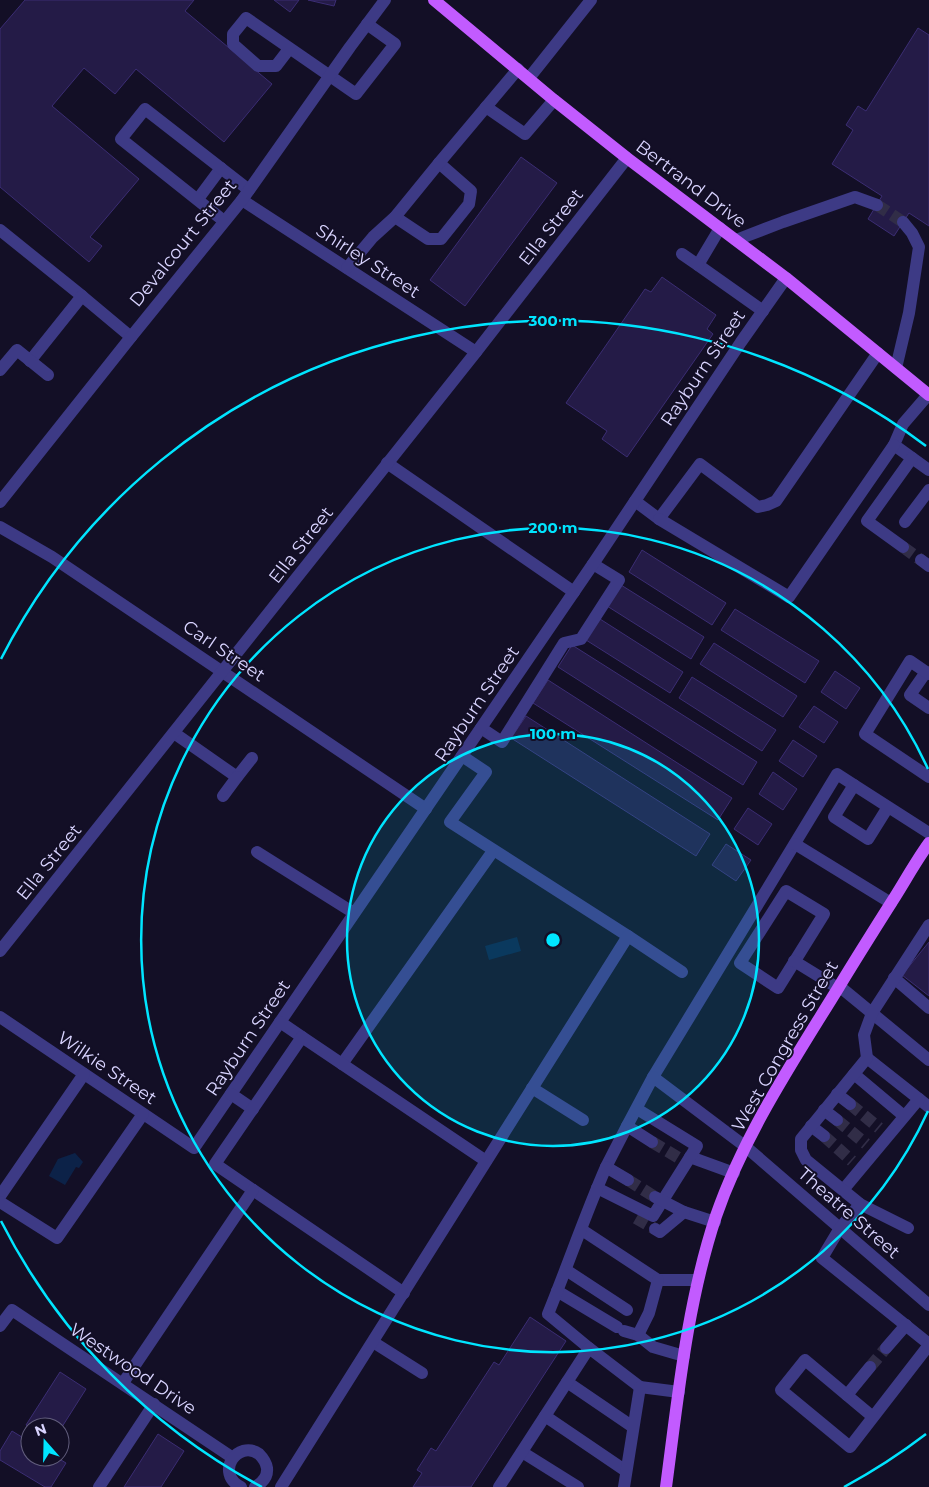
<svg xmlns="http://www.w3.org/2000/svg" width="929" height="1487" font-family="Montserrat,sans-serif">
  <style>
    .water { fill: #0c2248 }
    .building { fill: #241b47; stroke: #3b2d73 }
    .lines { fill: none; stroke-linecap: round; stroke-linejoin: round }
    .minor-tunnel { stroke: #312d47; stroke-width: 12; stroke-dasharray: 12 6; stroke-linecap: butt }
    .minor { stroke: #3d3a85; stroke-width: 12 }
    .major { stroke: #c25bff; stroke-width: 12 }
    .ring { fill: none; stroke: #00e5ff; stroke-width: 2.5 }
    .labels { text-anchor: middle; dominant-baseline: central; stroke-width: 4; stroke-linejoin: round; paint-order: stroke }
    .street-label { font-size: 18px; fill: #d9d4ff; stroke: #130f26 }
    .centre { fill: #00e5ff; stroke: #130f26; stroke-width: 2.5 }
    .ring-label { font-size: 15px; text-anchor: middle; font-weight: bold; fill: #00e5ff; stroke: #130f26; stroke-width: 4; stroke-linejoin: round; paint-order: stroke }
  </style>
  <rect width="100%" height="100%" fill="#130f26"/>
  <g class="water">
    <path d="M517,937L521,951L489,960L485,946Z"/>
    <path d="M75,1153L83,1162L79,1168L76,1167L65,1185L49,1176L58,1159Z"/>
  </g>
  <g class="building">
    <path d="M25,0H194L185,11L272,84L224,142L136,69L115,94L84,68L52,106L139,179L90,237L102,246L89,262L0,187V29Z"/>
    <path d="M274,0H299L290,12Z"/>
    <path d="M308,0H336L334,6Z"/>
    <path d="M918,28L929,35V226L909,213L894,236L868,219L882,196L832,164L853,130L846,125L858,106L866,111Z"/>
    <path d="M521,157L557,183L465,306L430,280Z"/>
    <path d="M662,277L716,315L707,329L713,334L627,457L602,439L607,431L566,403L645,289L651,292Z"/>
    <path d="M642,550L726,603L712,625L629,572Z"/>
    <path d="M621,585L704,637L691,659L607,606Z"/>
    <path d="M735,609L819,661L805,683L721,630Z"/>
    <path d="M600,619L683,672L670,693L586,640Z"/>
    <path d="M714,643L797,696L783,717L700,664Z"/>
    <path d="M572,645L757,762L743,785L558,667Z"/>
    <path d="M835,671L860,688L846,709L821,692Z"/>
    <path d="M692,677L776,730L762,751L679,698Z"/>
    <path d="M548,680L732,798L718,820L533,703Z"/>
    <path d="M814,706L838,722L824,743L799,727Z"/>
    <path d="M526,716L710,834L696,856L511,738Z"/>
    <path d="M793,740L817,756L803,777L779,761Z"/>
    <path d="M773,772L797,789L783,810L759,794Z"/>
    <path d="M748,808L772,824L758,845L734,829Z"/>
    <path d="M726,844L751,860L736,881L712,865Z"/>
    <path d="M929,942V996L902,975Z"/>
    <path d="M530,1317L566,1341L471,1487H413L422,1473L417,1470L431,1448L436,1451L494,1362L499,1365Z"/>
    <path d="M60,1372L86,1389L60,1430V1427H30V1428L26,1425Z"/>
    <path d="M12,1431L30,1442V1457H56L66,1463L51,1487H45L0,1460V1451Z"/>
    <path d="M158,1434L184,1451L161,1487H124Z"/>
  </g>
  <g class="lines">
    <g class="minor-tunnel">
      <path d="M877,205L903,222"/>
      <path d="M903,547L921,560"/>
      <path d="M850,1104L879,1128"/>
      <path d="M837,1120L866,1144"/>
      <path d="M824,1136L852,1161"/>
      <path d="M652,1142L679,1158"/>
      <path d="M628,1180L655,1197"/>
      <path d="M636,1218L655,1229"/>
      <path d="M870,1367L886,1348"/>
    </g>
    <g class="minor">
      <path d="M289,49L276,66H258L233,44V34L246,18L356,94L395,44L367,24"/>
      <path d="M529,78L591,0"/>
      <path d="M486,107L525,134L554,100"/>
      <path d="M198,199L221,168"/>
      <path d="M242,200L476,352"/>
      <path d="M395,217L428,239H441L469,204L471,191L439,163"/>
      <path d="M224,221L121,139L145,109L249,190"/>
      <path d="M720,228L698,265L763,311"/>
      <path d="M0,230L82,296"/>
      <path d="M736,240L783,222L855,197L877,205"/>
      <path d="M682,254L698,265"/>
      <path d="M347,268L373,237L395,217L439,163L518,69"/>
      <path d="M30,361L82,296L131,337"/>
      <path d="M896,368L909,313L919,247L912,233L903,222"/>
      <path d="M0,370L17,350L48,375"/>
      <path d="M928,395L903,424L894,445L929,470"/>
      <path d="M387,463L574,592"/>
      <path d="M635,501L659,519L700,464L758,507L767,505L776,501L878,353"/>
      <path d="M0,502L131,337L242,200L350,47L385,0"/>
      <path d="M659,519L789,597L894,445"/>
      <path d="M905,522L929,490"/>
      <path d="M0,527L52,557L426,809"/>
      <path d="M903,547L867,521L912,458"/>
      <path d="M921,560L929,566"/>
      <path d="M926,672L910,695L929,708"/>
      <path d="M929,674L910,661L865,734L929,777"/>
      <path d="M481,728L502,742L564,643L581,639L619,580L593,564"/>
      <path d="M174,733L237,777L252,758"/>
      <path d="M462,756L486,772L450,822L628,936"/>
      <path d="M854,785L837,774L653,1077L746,1147L929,1305"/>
      <path d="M223,796L237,777"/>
      <path d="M888,807L868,839L834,817L854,785L929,833"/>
      <path d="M795,844L891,903"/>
      <path d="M257,852L354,913"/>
      <path d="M786,891L824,914L778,988L740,963Z"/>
      <path d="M0,951L476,352L627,158"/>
      <path d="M794,961L838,988"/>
      <path d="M894,978L929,1008"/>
      <path d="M839,986L929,1060"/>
      <path d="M0,1017L194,1148L593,564L741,342L786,278"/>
      <path d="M280,1022L302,1037"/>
      <path d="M342,1064L493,851"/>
      <path d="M854,1074L904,1116"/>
      <path d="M532,1088L583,1120"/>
      <path d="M231,1094L253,1109"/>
      <path d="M837,1094L850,1104"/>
      <path d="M919,1099L929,1107"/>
      <path d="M824,1110L837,1120"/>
      <path d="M627,1126L653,1077"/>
      <path d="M811,1126L824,1136"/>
      <path d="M690,1157L734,1173"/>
      <path d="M628,1180L606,1167L627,1126L652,1142"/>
      <path d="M597,1188L653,1216L697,1146L637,1109"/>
      <path d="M843,1190L919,1099L867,1058"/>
      <path d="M0,1196L84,1074"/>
      <path d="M655,1197L684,1212L715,1222"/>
      <path d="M0,1202L57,1238L143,1114"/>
      <path d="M860,1204L840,1228L822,1258L929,1344"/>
      <path d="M908,1228L860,1204L806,1160L801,1150V1139L867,1058L864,1035L872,1013L929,925"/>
      <path d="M655,1229L660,1232L684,1212"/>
      <path d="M582,1230L658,1280H698"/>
      <path d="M566,1270L627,1310"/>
      <path d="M557,1291L617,1327"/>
      <path d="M404,1293L215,1164L302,1037L486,1161"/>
      <path d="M0,1326L12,1310L233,1458"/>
      <path d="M624,1331L638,1335L653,1347L684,1356"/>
      <path d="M638,1335L649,1313L658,1280"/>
      <path d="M373,1342L422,1373"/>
      <path d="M589,1348L548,1314C568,1265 585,1215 606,1167"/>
      <path d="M886,1348L906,1325"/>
      <path d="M567,1382L633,1427"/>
      <path d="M123,1383L253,1190"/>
      <path d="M847,1395L870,1367"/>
      <path d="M545,1416L626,1471"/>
      <path d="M873,1417L805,1360L781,1390L850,1447L929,1345"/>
      <path d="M522,1452L578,1487"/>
      <path d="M99,1487L154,1404"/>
      <path d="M241,1487C214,1473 238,1439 259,1454C263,1458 266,1462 267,1468C268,1477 262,1483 255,1487"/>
      <path d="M281,1487L628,936L682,972"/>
      <path d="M499,1487L589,1348L640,1387"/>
      <path d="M624,1487L640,1387L679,1392"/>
    </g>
    <g class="major">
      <path d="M434,0L554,100L627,158L786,278L929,395"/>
      <path d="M666,1487C678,1397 687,1303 716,1216C744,1135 792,1063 837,990C855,960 874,930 893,900C905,881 916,861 929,843"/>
    </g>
  </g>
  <circle cx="553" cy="940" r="206" fill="#00e5ff" fill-opacity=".12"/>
  <g class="ring">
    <circle cx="553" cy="940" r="206"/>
    <path d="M928 1111A412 412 0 1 1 928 769"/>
    <path d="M926 1434A619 619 0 0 1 844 1487M262 1487A619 619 0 0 1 1 1221M1 659A619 619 0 0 1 926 446"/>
  </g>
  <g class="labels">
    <g class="street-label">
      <text transform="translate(691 184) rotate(37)">Bertrand Drive</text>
      <text transform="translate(551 227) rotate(-52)">Ella Street</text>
      <text transform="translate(183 243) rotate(-51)">Devalcourt Street</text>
      <text transform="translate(368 261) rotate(33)">Shirley Street</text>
      <text transform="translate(703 368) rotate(-56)">Rayburn Street</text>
      <text transform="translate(301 545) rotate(-52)">Ella Street</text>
      <text transform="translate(224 651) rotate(34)">Carl Street</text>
      <text transform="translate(477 704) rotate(-56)">Rayburn Street</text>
      <text transform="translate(49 862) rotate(-51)">Ella Street</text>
      <text transform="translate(248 1038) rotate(-56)">Rayburn Street</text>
      <text transform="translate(785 1046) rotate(-60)">West Congress Street</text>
      <text transform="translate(107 1068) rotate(34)">Wilkie Street</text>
      <text transform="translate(849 1213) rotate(41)">Theatre Street</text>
      <text transform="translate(133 1369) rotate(34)">Westwood Drive</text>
    </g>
  </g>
  <circle cx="553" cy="940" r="8" class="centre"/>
  <g class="ring-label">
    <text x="553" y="326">300 m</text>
    <text x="553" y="533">200 m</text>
    <text x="553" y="739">100 m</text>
  </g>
  <g transform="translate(45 1442) rotate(340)"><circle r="24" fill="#130f26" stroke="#625e7d"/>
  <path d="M0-4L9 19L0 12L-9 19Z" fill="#00e5ff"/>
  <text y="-8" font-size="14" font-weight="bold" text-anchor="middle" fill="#d9d4ff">N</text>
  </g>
</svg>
